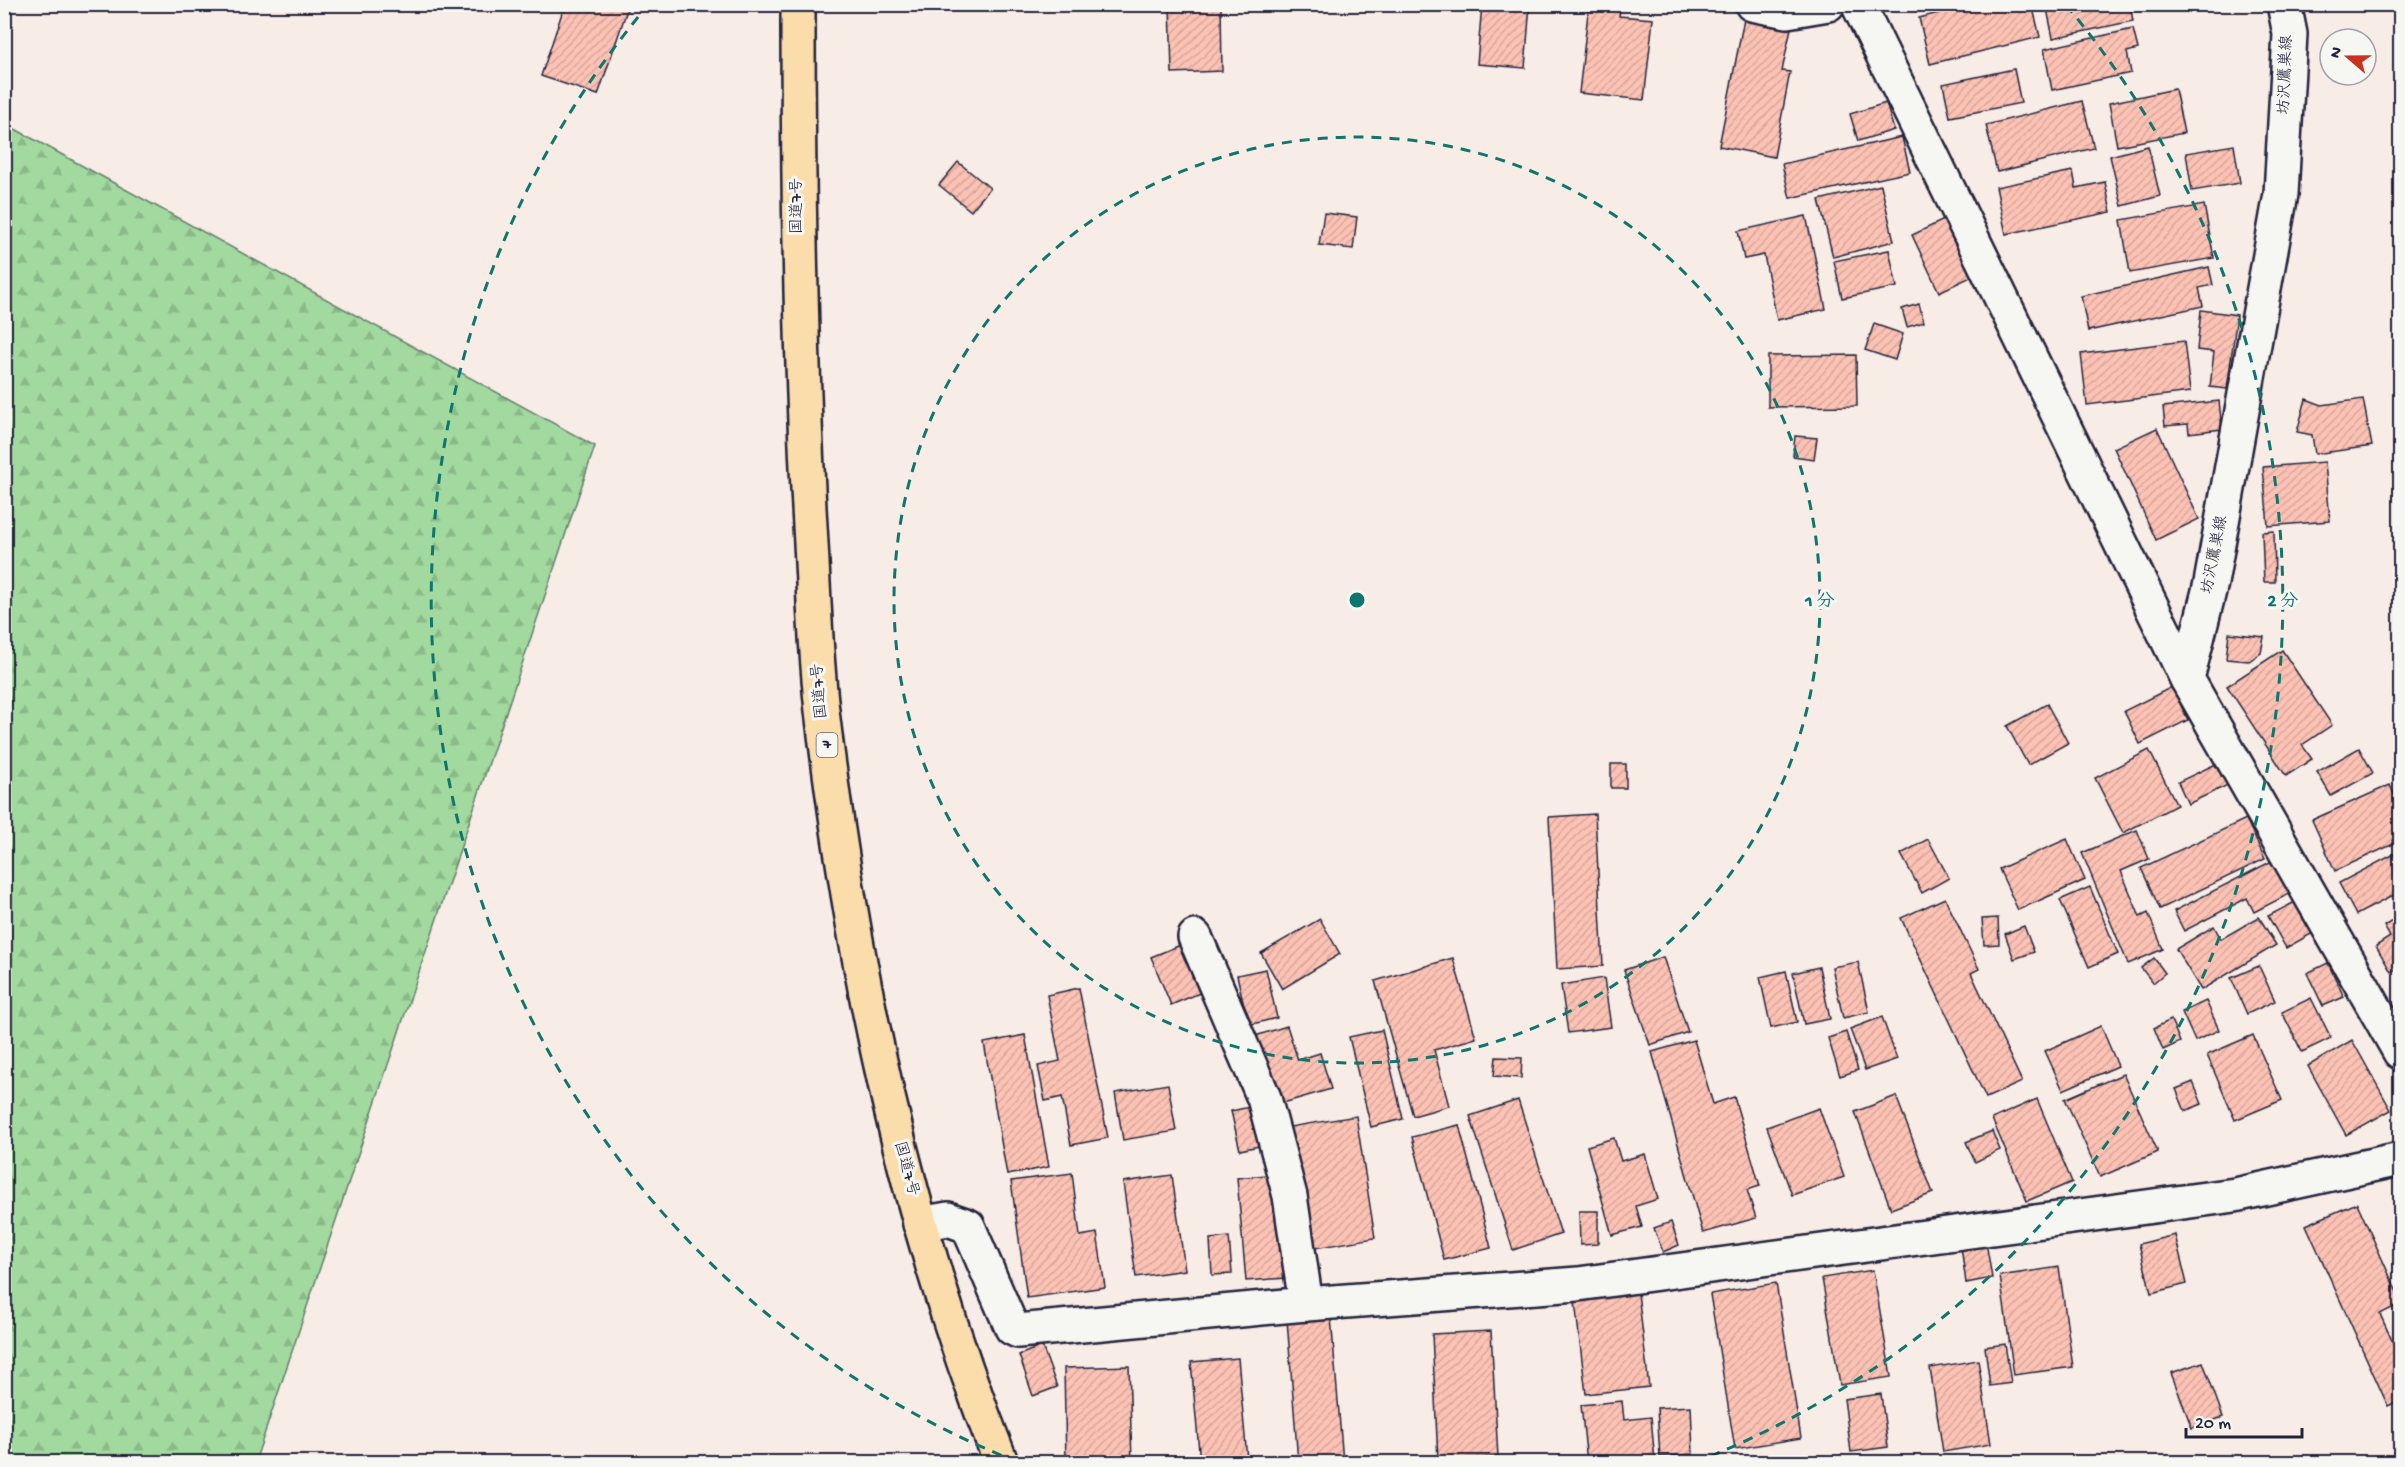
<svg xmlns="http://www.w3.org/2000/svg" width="2405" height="1467" font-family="'Gochi Hand','Klee One',sans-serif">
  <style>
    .forest { fill: url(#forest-firs); stroke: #627e6c; stroke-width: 1.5 }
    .building { fill: url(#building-hatch); stroke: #22223b; stroke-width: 1.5 }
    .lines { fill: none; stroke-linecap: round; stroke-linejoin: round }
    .street-casing { stroke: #22223b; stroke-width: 38 }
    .secondary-casing { stroke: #22223b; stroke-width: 38 }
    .highway-casing { stroke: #22223b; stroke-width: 38 }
    .street { stroke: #f6f6f2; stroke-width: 33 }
    .secondary { stroke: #f6f6f2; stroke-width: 33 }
    .highway { stroke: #fbddab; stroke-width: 33 }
    .ring { fill: none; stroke: #0f766e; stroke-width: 3; stroke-dasharray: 10 8 }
    .labels { text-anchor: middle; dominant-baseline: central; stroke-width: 6; stroke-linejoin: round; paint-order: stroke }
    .shield { fill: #f6f6f2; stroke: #626272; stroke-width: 1.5 }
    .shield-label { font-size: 15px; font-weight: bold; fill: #22223b }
    .street-label { font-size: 16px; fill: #22223b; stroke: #f6f6f2 }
    .centre { fill: #0f766e; stroke: #f6f6f2; stroke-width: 3 }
    .ring-label { font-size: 18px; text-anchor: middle; font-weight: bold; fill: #0f766e; stroke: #f6f6f2; stroke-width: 6; stroke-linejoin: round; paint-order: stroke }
  </style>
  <defs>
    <pattern id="forest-firs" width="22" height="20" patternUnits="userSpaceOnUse" patternTransform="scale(1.5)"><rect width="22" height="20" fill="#a2d99e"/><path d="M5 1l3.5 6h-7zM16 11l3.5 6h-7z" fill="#8bba89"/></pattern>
    <pattern id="building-hatch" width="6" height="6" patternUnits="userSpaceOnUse" patternTransform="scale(1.5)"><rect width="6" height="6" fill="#fcc2b4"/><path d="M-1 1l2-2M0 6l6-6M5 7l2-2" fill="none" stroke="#d8a69c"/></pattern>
  </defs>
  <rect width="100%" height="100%" fill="#f7ece6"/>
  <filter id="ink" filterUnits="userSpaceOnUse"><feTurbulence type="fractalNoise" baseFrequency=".0167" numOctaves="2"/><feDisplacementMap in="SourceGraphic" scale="12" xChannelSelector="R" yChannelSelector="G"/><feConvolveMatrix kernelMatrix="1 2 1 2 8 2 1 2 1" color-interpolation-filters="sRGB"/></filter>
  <g filter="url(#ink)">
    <path class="forest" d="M4,123L595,446L255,1462H5Z"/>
    <g class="building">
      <path d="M565,4H629L598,95L541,76Z"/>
      <path d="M1170,4H1239L1221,5L1222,71L1172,73Z"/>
      <path d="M1482,4H1530L1525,68L1477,64Z"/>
      <path d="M1589,4H1621L1619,16L1653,19L1644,100L1579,93Z"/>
      <path d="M1974,4H2032L2040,37L1930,64L1919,18Z"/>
      <path d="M2046,4H2130L2133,21L2053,38Z"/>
      <path d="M1744,19L1791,28L1782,71L1790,72L1774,157L1719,146Z"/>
      <path d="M2133,29L2138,49L2127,52L2131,73L2052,90L2044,49Z"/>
      <path d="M2014,69L2021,103L1950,117L1943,84Z"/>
      <path d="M2175,89L2184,133L2117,146L2109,103Z"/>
      <path d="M2082,101L2094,148L1997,172L1986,125Z"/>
      <path d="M1886,103L1894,130L1858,141L1850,114Z"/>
      <path d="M1902,137L1910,172L1790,198L1782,164Z"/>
      <path d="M2234,145L2240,183L2192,191L2186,153Z"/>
      <path d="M2148,146L2160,196L2122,206L2110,156Z"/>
      <path d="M958,162L990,188L971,211L939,185Z"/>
      <path d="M2073,171L2076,188L2105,182L2111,212L2006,234L1996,187Z"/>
      <path d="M1881,185L1894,241L1833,257L1819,200Z"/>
      <path d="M2204,205L2214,258L2130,273L2121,220Z"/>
      <path d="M1324,213L1357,217L1353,249L1319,245Z"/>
      <path d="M1806,216L1826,309L1777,320L1764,255L1744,259L1738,231Z"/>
      <path d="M1946,219L1973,276L1939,292L1912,235Z"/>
      <path d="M1889,250L1897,287L1842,298L1834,261Z"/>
      <path d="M2209,267L2213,285L2199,288L2203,306L2088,331L2081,296Z"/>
      <path d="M1919,304L1924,322L1907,327L1902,309Z"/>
      <path d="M2201,310L2237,315L2227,389L2210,387L2214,352L2197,350Z"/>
      <path d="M1874,324L1903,334L1895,360L1865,350Z"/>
      <path d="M2184,341L2190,392L2087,405L2081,354Z"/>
      <path d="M1856,355L1857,406L1768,407V356Z"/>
      <path d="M2306,399L2322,405L2363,399L2372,446L2315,454L2312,435L2297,432Z"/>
      <path d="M2219,401L2222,429L2189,433L2188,424L2165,426L2163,407Z"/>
      <path d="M2157,428L2199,519L2156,540L2114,448Z"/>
      <path d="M1795,436L1817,438L1814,459L1793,456Z"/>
      <path d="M2325,462L2330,521L2268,526L2263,467Z"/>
      <path d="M2274,531L2275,582H2264L2262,532Z"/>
      <path d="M2229,633L2264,637L2261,653L2249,661L2226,659Z"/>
      <path d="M2282,650L2332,725L2302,745L2312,759L2286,776L2227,686Z"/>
      <path d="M2172,687L2188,720L2140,744L2124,711Z"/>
      <path d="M2047,704L2068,743L2028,765L2007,726Z"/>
      <path d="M2359,748L2373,773L2331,796L2317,772Z"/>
      <path d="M2149,750L2177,805L2123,833L2095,778Z"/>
      <path d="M2220,762L2230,784L2188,804L2178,782Z"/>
      <rect x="1611" y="764" width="15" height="24"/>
      <path d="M2390,785L2400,808V841L2335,871L2312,820Z"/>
      <path d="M1595,814L1603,966L1557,969L1549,817Z"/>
      <path d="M2246,819L2265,859L2160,909L2141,868Z"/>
      <path d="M2137,830L2149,859L2121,871L2140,917L2148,913L2163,949L2128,964L2082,853Z"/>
      <path d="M1928,839L1949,878L1922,893L1901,854Z"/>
      <path d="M2067,839L2085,880L2018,910L1999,869Z"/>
      <path d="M2400,851V892L2356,915L2339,883Z"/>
      <path d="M2272,861L2289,894L2254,912L2247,898L2184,931L2174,911Z"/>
      <path d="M2090,887L2118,954L2089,967L2060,900Z"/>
      <path d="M1945,898L1979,969L1971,973L2022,1082L1986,1098L1901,918Z"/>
      <path d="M2295,902L2313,933L2286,948L2268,916Z"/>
      <path d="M2400,916V966L2391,972L2376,946L2390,937L2384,926Z"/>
      <path d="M2259,917L2276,945L2201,990L2176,949L2214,926L2221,939Z"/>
      <path d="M1998,918L1999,944L1984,945L1982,919Z"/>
      <path d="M1320,919L1340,954L1282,989L1261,953Z"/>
      <path d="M2024,926L2034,952L2014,959L2005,934Z"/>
      <path d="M1183,944L1202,992L1171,1005L1151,957Z"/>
      <path d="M1663,957L1688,1032L1650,1045L1624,970Z"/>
      <path d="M1453,958L1476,1038L1434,1050L1449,1106L1413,1116L1375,981Z"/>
      <path d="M2154,958L2165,973L2153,983L2141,968Z"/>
      <path d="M1858,962L1869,1012L1843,1018L1832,967Z"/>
      <path d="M2328,963L2344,997L2323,1006L2307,973Z"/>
      <path d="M2259,966L2275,1001L2247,1014L2231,978Z"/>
      <path d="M1819,967L1830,1019L1804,1024L1793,973Z"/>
      <path d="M1266,969L1277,1018L1248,1025L1237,975Z"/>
      <path d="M1786,971L1797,1022L1771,1028L1760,977Z"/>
      <path d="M1604,978L1611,1027L1568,1033L1561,985Z"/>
      <path d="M1079,988L1108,1138L1071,1145L1062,1097L1045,1101L1038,1066L1060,1061L1047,995Z"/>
      <path d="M2311,998L2331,1038L2302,1052L2282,1012Z"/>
      <path d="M2206,1001L2219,1030L2195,1041L2182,1012Z"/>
      <path d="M1882,1017L1897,1059L1865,1070L1850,1029Z"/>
      <path d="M2171,1020L2180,1042L2163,1050L2154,1028Z"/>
      <path d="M1287,1026L1298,1060L1320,1053L1331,1089L1276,1105L1255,1036Z"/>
      <path d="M2101,1026L2118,1066L2063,1090L2045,1051Z"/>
      <path d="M1382,1030L1403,1119L1371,1127L1349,1037Z"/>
      <path d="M1846,1032L1858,1070L1840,1076L1828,1038Z"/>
      <path d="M1025,1035L1049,1167L1007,1175L984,1043Z"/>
      <path d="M2253,1035L2282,1100L2235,1120L2207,1055Z"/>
      <path d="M1694,1040L1713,1104L1734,1097L1760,1186L1747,1190L1756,1218L1703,1233L1652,1052Z"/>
      <path d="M2352,1040L2391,1110L2346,1135L2308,1066Z"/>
      <path d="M1496,1057L1522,1058L1521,1078L1494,1076Z"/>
      <path d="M2123,1074L2158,1152L2100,1177L2065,1099Z"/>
      <path d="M2193,1082L2202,1104L2185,1111L2176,1089Z"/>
      <path d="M1168,1084L1176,1131L1123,1140L1115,1093Z"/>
      <path d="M1896,1096L1933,1193L1891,1209L1855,1112Z"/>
      <path d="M2037,1099L2072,1182L2027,1201L1992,1119Z"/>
      <path d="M1518,1100L1561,1234L1513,1250L1470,1116Z"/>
      <path d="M1255,1106L1264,1145L1240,1150L1231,1111Z"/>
      <path d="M1819,1108L1844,1177L1792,1195L1767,1127Z"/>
      <path d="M1356,1116L1375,1238L1309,1249L1289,1127Z"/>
      <path d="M1459,1125L1491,1248L1444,1260L1412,1137Z"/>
      <path d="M1992,1131L2000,1150L1975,1162L1966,1142Z"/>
      <path d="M1614,1138L1621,1161L1645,1154L1658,1199L1636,1206L1642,1227L1612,1235L1587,1146Z"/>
      <path d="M1072,1173L1080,1236L1097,1233L1105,1287L1027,1298L1011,1181Z"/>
      <path d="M1276,1174L1286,1278L1246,1281L1237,1178Z"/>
      <path d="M1172,1175L1185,1270L1136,1277L1123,1182Z"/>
      <path d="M2357,1203L2400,1299V1304L2380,1314L2400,1358V1400L2388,1406L2306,1225Z"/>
      <path d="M1579,1211H1598V1244L1580,1245Z"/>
      <path d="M1671,1222L1679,1245L1663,1252L1654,1228Z"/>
      <path d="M2175,1235L2187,1284L2151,1293L2139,1244Z"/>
      <path d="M1229,1237L1232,1274L1212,1275L1210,1239Z"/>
      <path d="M1986,1242L1992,1278L1966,1283L1961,1246Z"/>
      <path d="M2059,1267L2073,1367L2014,1375L2000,1276Z"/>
      <path d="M1873,1270L1891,1377L1840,1385L1822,1278Z"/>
      <path d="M1776,1283L1801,1438L1735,1449L1710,1294Z"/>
      <path d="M1638,1293L1649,1387L1586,1394L1575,1301Z"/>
      <path d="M1331,1317L1343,1462H1298L1287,1320Z"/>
      <path d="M1491,1331L1498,1457L1438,1460L1432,1334Z"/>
      <path d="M2005,1344L2011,1383L1990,1386L1985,1347Z"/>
      <path d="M1042,1346L1057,1387L1033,1396L1019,1355Z"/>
      <path d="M1238,1358L1247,1459L1200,1462L1191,1362Z"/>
      <path d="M1978,1360L1991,1444L1943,1452L1930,1368Z"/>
      <path d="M2203,1362L2223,1417L2192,1428L2171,1373Z"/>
      <path d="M1129,1366L1132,1462H1066L1064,1368Z"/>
      <path d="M1881,1394L1888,1447L1851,1452L1844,1399Z"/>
      <path d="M1622,1401L1624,1420L1651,1417L1655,1462H1587L1581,1405Z"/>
      <path d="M1691,1406L1693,1454L1660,1457L1657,1408Z"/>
      <path d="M1787,1457L1825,1458L1824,1462H1787Z"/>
    </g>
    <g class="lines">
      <defs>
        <g id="street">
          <path d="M1752,4L1787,11L1828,4"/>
          <path d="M1858,4L2187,679"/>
          <path d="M1195,937L1264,1098L1290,1196L1306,1304"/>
          <path d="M920,1224L948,1219L968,1226L1012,1328L1018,1331L1306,1304L1578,1284L2235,1195L2400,1159"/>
        </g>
        <path id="secondary" d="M2284,4L2290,34L2281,194L2211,583L2187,679L2400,1052"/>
        <path id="highway" d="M798,4C798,178 800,352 810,526C814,590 815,655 823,719C854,973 906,1225 1001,1462"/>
      </defs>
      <use href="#street" class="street-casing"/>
      <use href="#secondary" class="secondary-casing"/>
      <use href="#highway" class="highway-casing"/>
      <use href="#street" class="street"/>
      <use href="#secondary" class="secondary"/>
      <use href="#highway" class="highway"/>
    </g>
  </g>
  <g class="ring">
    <circle cx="1357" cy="600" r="463"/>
    <path d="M1018 1462A926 926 0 0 1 648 5M2066 5A926 926 0 0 1 1696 1462"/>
  </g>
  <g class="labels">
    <rect class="shield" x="816.5" y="733" width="21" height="24" rx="4.5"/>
    <g class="shield-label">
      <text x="827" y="745">7</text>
    </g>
    <g class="street-label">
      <text transform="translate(2287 75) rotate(-88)">坊沢鷹巣線</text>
      <text transform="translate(798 206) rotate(-90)">国道7号</text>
      <text transform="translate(2216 555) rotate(-79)">坊沢鷹巣線</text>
      <text transform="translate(821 691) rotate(-95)">国道7号</text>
      <text transform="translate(905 1169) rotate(75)">国道7号</text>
    </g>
  </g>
  <circle cx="1357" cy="600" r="9" class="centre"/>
  <g class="ring-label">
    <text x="1820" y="606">1 分</text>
    <text x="2283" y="606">2 分</text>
  </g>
  <rect width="2405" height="1467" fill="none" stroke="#f6f6f2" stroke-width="24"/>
  <rect x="12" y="12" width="2381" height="1443" fill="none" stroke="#22223b" stroke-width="2" filter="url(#ink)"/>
  <g transform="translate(2348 57) rotate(290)"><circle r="28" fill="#f6f6f2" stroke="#a1a1a9" stroke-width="1.5"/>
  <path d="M0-4.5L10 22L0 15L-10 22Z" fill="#c8321e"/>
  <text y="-9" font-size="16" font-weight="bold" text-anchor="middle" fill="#22223b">N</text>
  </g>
  <path d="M2186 1428v9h116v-9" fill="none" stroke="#22223b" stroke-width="3"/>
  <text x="2195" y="1428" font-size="18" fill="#22223b" stroke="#f6f6f2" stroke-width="4.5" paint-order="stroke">20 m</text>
</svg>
